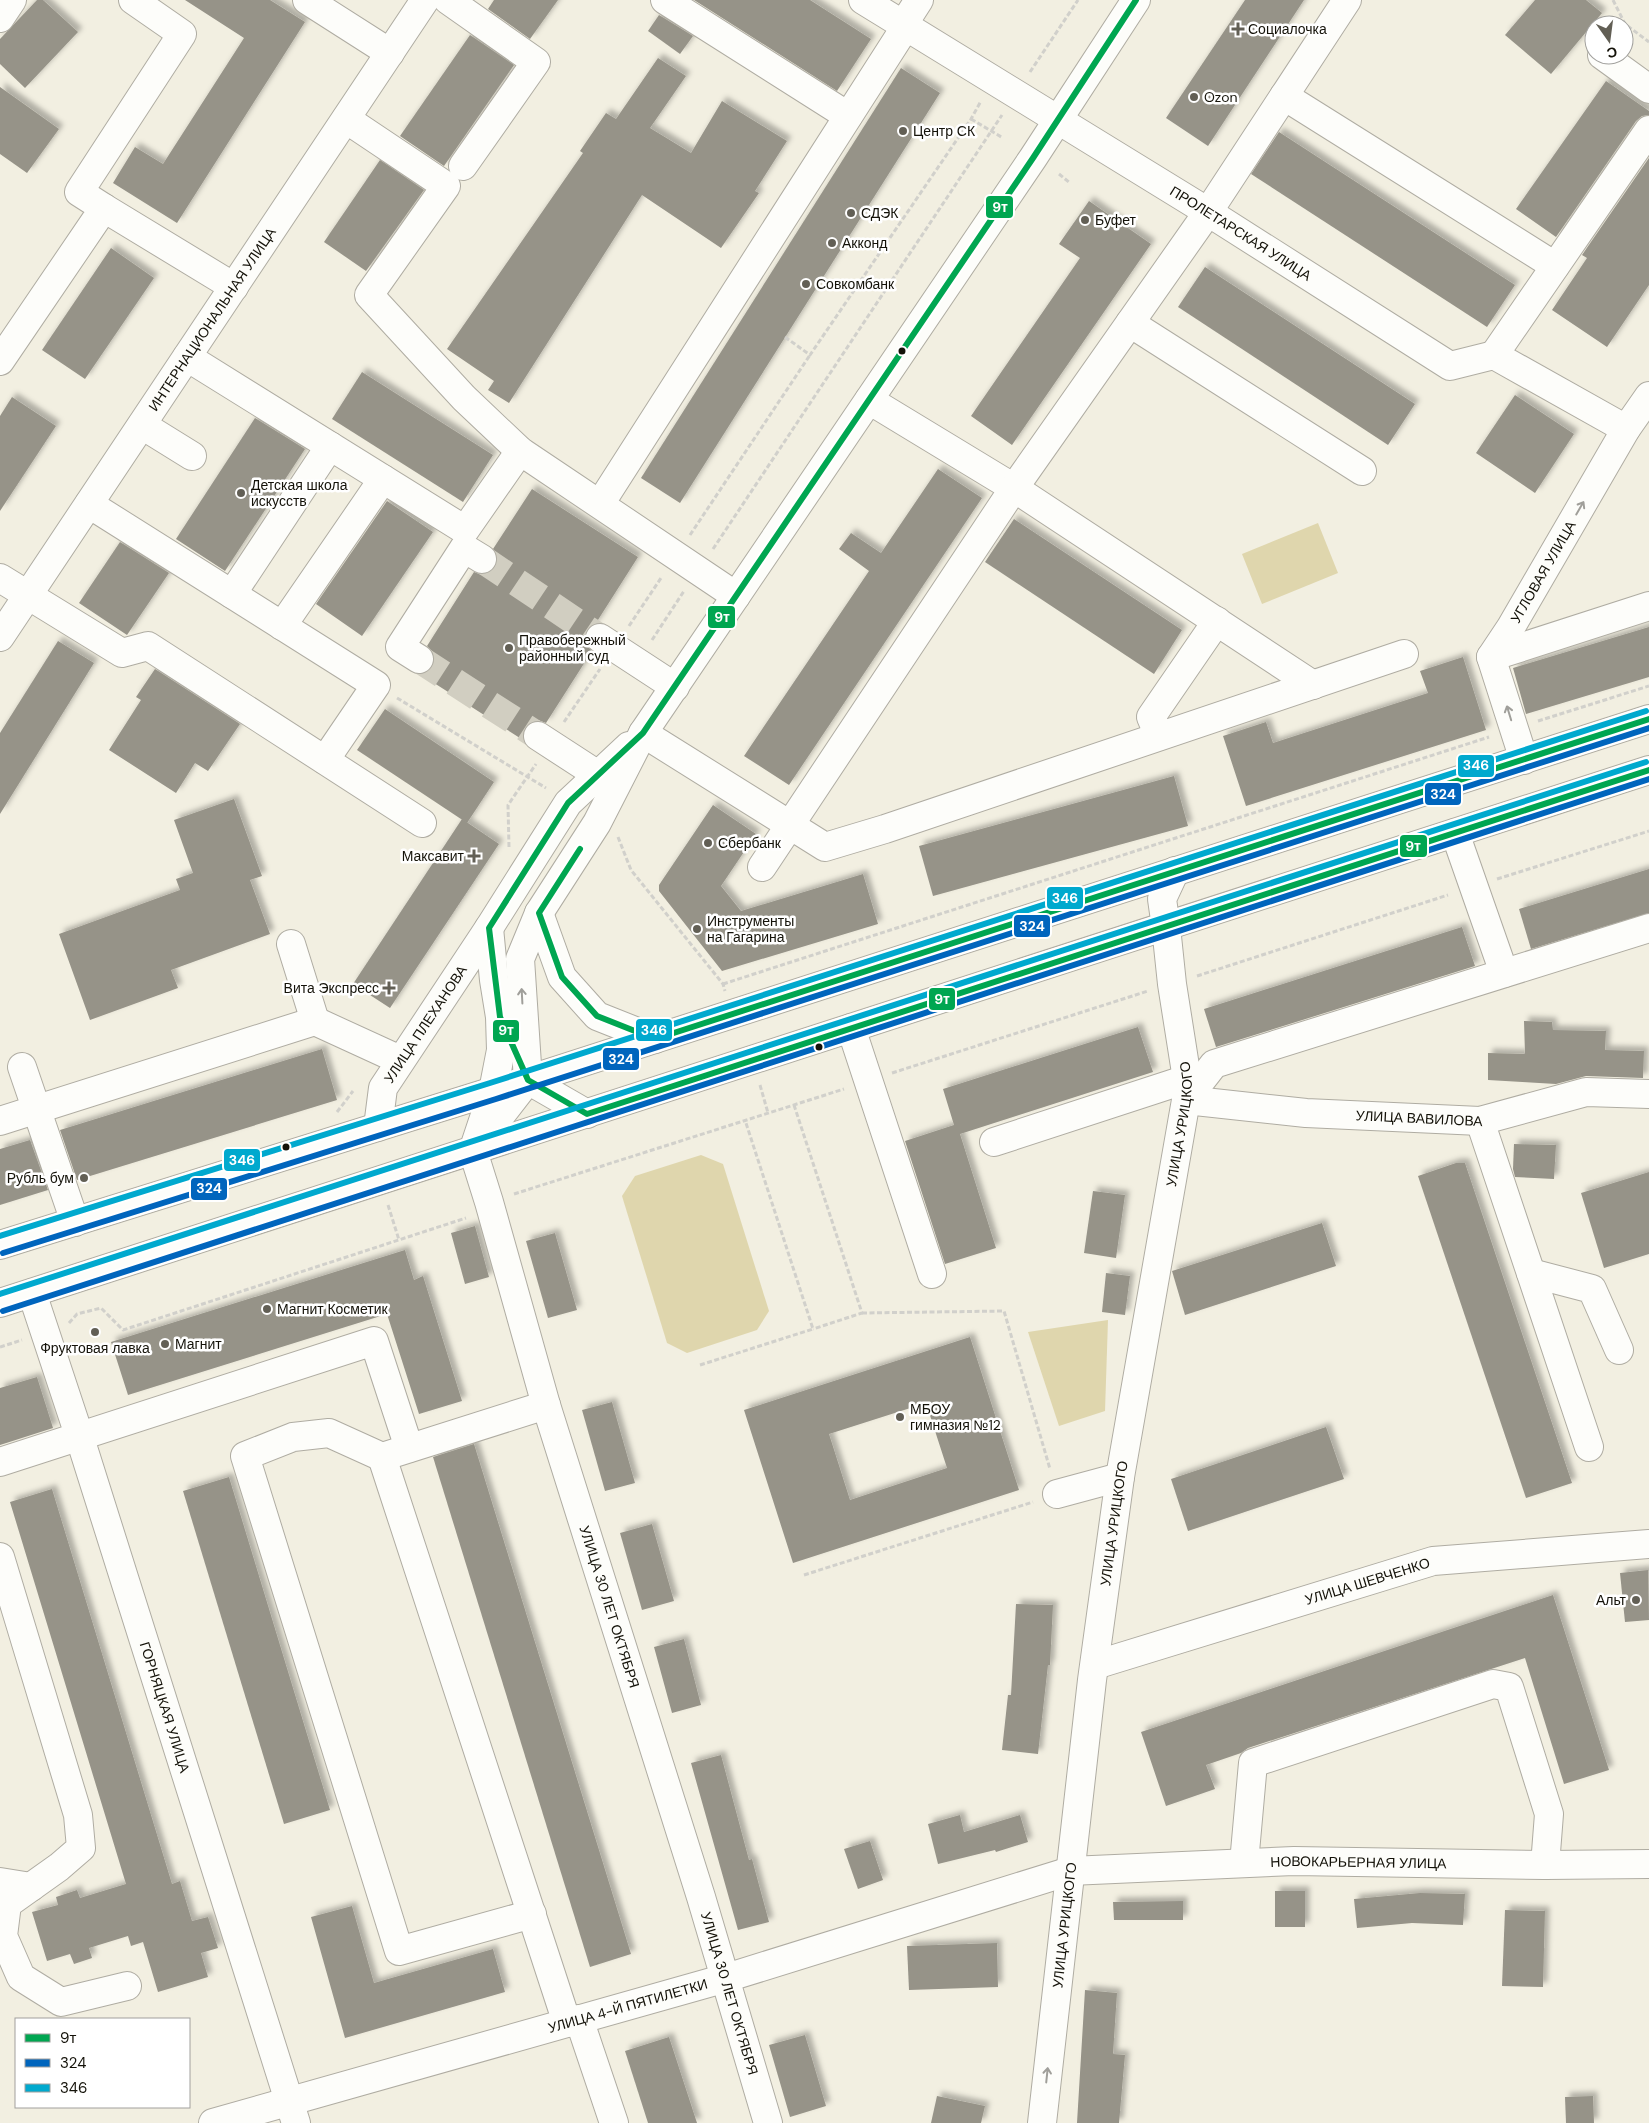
<svg xmlns="http://www.w3.org/2000/svg" width="1649" height="2123" font-family="'DM Sans',sans-serif">
  <style>
    .green { fill: #dfd6ad }
    .building { fill: #969388; fill-rule: evenodd; filter: url(#shadow) }
    .lines { fill: none; stroke-linecap: round; stroke-linejoin: round }
    .minor-tunnel { stroke: #d1cec1; stroke-width: 28; stroke-dasharray: 28 14; stroke-linecap: butt }
    .minor-casing { stroke: #afaca2; stroke-width: 30 }
    .major-casing { stroke: #afaca2; stroke-width: 30 }
    .path { stroke: #d1d0cb; stroke-width: 3; stroke-dasharray: 5 2.5; stroke-linecap: butt }
    .minor { stroke: #fdfdfa; stroke-width: 28 }
    .major { stroke: #fdfdfa; stroke-width: 28 }
    .bus-1-casing { stroke: #fff; stroke-width: 10 }
    .bus-2-casing { stroke: #fff; stroke-width: 10 }
    .bus-3-casing { stroke: #fff; stroke-width: 10 }
    .bus-1 { stroke: #00a651; stroke-width: 6 }
    .bus-2 { stroke: #0065bd; stroke-width: 6 }
    .bus-3 { stroke: #00a9ce; stroke-width: 6 }
    .oneway { stroke: #a09f9a }
    .poi-dot { fill: #625f55; stroke: #fff; stroke-width: 2 }
    .bus-dot { fill: #141209; stroke: #fff; stroke-width: 2 }
    .labels { text-anchor: middle; dominant-baseline: central; stroke-width: 5; stroke-linejoin: round; paint-order: stroke }
    .poi-label { font-size: 14px; fill: #141209; stroke: #fff; text-anchor: start }
    .street-label { font-size: 14px; fill: #141209; stroke: #fff }
    .line-badge { stroke: #fff; stroke-width: 2 }
    .badge-label { font-size: 14px; text-anchor: middle; font-weight: bold; fill: #fff }
  </style>
  <defs>
    <filter id="shadow"><feDropShadow dx="4.5" dy="-4.5" stdDeviation="2.5" flood-color="#0004"/></filter>
  </defs>
  <rect width="100%" height="100%" fill="#f2efe1"/>
  <g class="green">
    <path d="M1318,523L1338,573L1262,604L1242,554Z"/>
    <path d="M701,1155L723,1164L769,1311L757,1330L687,1353L667,1343L622,1196L635,1176Z"/>
    <path d="M1108,1320L1105,1411L1059,1426L1028,1332Z"/>
  </g>
  <g class="building">
    <path d="M37,0H43L78,32L25,88L0,64V39Z"/>
    <path d="M185,0H270L305,22L177,223L113,183L135,147L163,164L244,38Z"/>
    <path d="M494,0H558L530,39L488,9Z"/>
    <path d="M694,0H810L871,39L837,91Z"/>
    <path d="M1245,0H1304L1208,146L1166,118Z"/>
    <path d="M1535,0H1586L1602,13L1551,74L1505,35Z"/>
    <path d="M659,15L693,36L680,54L648,31Z"/>
    <path d="M470,35L514,65L444,166L400,136Z"/>
    <path d="M658,58L686,76L650,128L691,153L722,101L787,141L755,191L759,193L721,248L642,195L509,403L488,390L494,381L447,349L583,153L580,151L606,113L616,119Z"/>
    <path d="M901,68L940,93L680,503L641,478Z"/>
    <path d="M1606,81L1649,111V115L1642,116L1636,121L1556,237L1516,209Z"/>
    <path d="M0,87L59,129L27,173L0,154Z"/>
    <path d="M1279,132L1515,285L1487,327L1251,174Z"/>
    <path d="M1649,158V285L1607,347L1552,310L1587,258L1582,255Z"/>
    <path d="M380,160L424,190L366,271L324,242Z"/>
    <path d="M1089,201L1151,244L1012,445L971,416L1080,258L1059,244Z"/>
    <path d="M111,248L154,278L85,379L42,350Z"/>
    <path d="M1205,267L1415,404L1388,445L1178,307Z"/>
    <path d="M362,372L493,455L463,502L332,419Z"/>
    <path d="M1515,395L1574,434L1535,493L1476,453Z"/>
    <path d="M12,397L56,426L0,511V416Z"/>
    <path d="M255,418L305,449L225,571L176,539Z"/>
    <path d="M938,469L982,498L789,785L744,756L869,571L839,549L851,533L881,553Z"/>
    <path d="M532,489L638,557L596,623L587,630L584,637L586,645L592,651L546,723L538,720L531,722L525,728L523,740L420,674L427,673L432,667L435,660L433,652L427,646L474,572L481,575L489,573L496,567L498,559L493,549Z"/>
    <path d="M387,501L433,532L362,636L316,604Z"/>
    <path d="M1014,519L1182,630L1154,674L985,562Z"/>
    <path d="M120,542L169,573L127,635L79,603Z"/>
    <path d="M1649,627V677L1526,714L1513,668Z"/>
    <path d="M58,641L94,663L0,814V733Z"/>
    <path d="M1463,657L1486,730L1246,806L1223,736L1266,722L1273,743L1428,693L1420,671Z"/>
    <path d="M155,669L240,724L208,771L195,763L176,793L109,750L141,700L136,697Z"/>
    <path d="M385,709L494,782L467,823L357,750Z"/>
    <path d="M1174,776L1188,826L933,896L919,846Z"/>
    <path d="M234,799L262,876L250,880L270,934L171,970L178,988L90,1020L59,934L180,890L176,879L193,873L174,820Z"/>
    <path d="M713,805L756,834L721,886L741,911L863,874L878,924L722,971L659,891V885Z"/>
    <path d="M462,819L499,844L390,1008L353,984Z"/>
    <path d="M1649,869V913L1531,949L1519,909Z"/>
    <path d="M1462,927L1475,966L1216,1047L1204,1009Z"/>
    <path d="M1524,1021L1552,1022L1553,1030L1606,1031L1605,1050L1644,1051L1643,1078L1586,1076L1556,1084L1488,1080V1053L1525,1054Z"/>
    <path d="M1138,1027L1153,1072L960,1134L996,1248L945,1264L905,1141L954,1125L943,1089Z"/>
    <path d="M322,1049L337,1100L77,1180L60,1130Z"/>
    <path d="M30,1140L48,1190L0,1205V1149Z"/>
    <path d="M1514,1144L1556,1145L1554,1179L1515,1177L1513,1169Z"/>
    <path d="M1456,1163H1465L1572,1483L1526,1498L1418,1176Z"/>
    <path d="M1649,1172V1254L1604,1268L1581,1193Z"/>
    <path d="M1093,1191L1125,1195L1116,1258L1084,1253Z"/>
    <path d="M1322,1223L1336,1266L1185,1315L1172,1271Z"/>
    <path d="M475,1226L489,1277L465,1284L451,1233Z"/>
    <path d="M555,1233L577,1310L548,1318L526,1241Z"/>
    <path d="M405,1250L414,1280L423,1276L462,1401L419,1414L387,1314L128,1395L111,1342Z"/>
    <path d="M1106,1273L1130,1276L1125,1315L1102,1312Z"/>
    <path d="M970,1337L1019,1490L793,1563L744,1410ZM926,1403L947,1468L850,1500L829,1434Z"/>
    <path d="M37,1377L53,1428L0,1445V1388Z"/>
    <path d="M612,1402L635,1483L605,1491L582,1410Z"/>
    <path d="M1326,1427L1344,1479L1188,1531L1171,1479Z"/>
    <path d="M474,1444L631,1954L590,1967L433,1457Z"/>
    <path d="M229,1477L330,1810L284,1824L183,1491Z"/>
    <path d="M52,1489L172,1884L180,1881L192,1921L208,1917L218,1948L201,1953L208,1977L158,1992L143,1942L131,1946L128,1936L89,1948L92,1958L74,1964L70,1954L47,1961L32,1912L58,1905L56,1897L77,1890L80,1898L126,1884L10,1502Z"/>
    <path d="M652,1524L674,1601L642,1610L620,1533Z"/>
    <path d="M1648,1570L1649,1620L1625,1622L1620,1573Z"/>
    <path d="M1553,1595L1609,1770L1564,1784L1525,1658L1248,1748L1241,1753L1206,1765L1215,1789L1166,1806L1141,1732Z"/>
    <path d="M1016,1604L1053,1605L1050,1665H1048L1038,1754L1002,1750L1008,1695H1011Z"/>
    <path d="M684,1639L701,1705L672,1713L654,1647Z"/>
    <path d="M721,1755L749,1860L752,1859L769,1922L738,1930L691,1763Z"/>
    <path d="M960,1815L964,1832L1020,1815L1028,1842L996,1852L995,1850L938,1864L928,1824Z"/>
    <path d="M870,1841L883,1880L858,1889L844,1849Z"/>
    <rect x="1275" y="1891" width="30" height="36"/>
    <path d="M1420,1893L1465,1894L1463,1925L1412,1923L1357,1928L1354,1899Z"/>
    <path d="M1183,1901V1920H1114L1113,1902Z"/>
    <path d="M352,1906L374,1983L493,1949L505,1992L345,2038L311,1917Z"/>
    <path d="M1505,1910L1545,1911L1543,1987L1502,1986Z"/>
    <path d="M997,1943L998,1987L909,1990L907,1946Z"/>
    <path d="M1085,1990L1117,1993L1113,2054L1125,2055L1119,2123H1077Z"/>
    <path d="M805,2035L826,2106L790,2117L769,2045Z"/>
    <path d="M669,2037L697,2123H648L625,2051Z"/>
    <path d="M937,2096L985,2106L981,2123H931Z"/>
    <path d="M1593,2096L1594,2123H1566L1565,2097Z"/>
  </g>
  <g class="lines">
    <g class="minor-tunnel">
      <path d="M482,559L600,638"/>
      <path d="M419,659L538,736"/>
    </g>
    <defs>
      <g id="minor">
        <path d="M307,0L390,53"/>
        <path d="M448,0L536,62L463,166"/>
        <path d="M665,0L848,116"/>
        <path id="s1" d="M863,0L1208,212L1450,366L1494,355L1626,429"/>
        <path d="M0,18L12,0"/>
        <path d="M903,25L919,0"/>
        <path d="M1602,55L1649,89"/>
        <path d="M1284,96L1555,266"/>
        <path d="M346,119L446,186L369,295L464,398L520,451L736,596"/>
        <path d="M104,208L234,287"/>
        <path d="M1130,323L1362,471"/>
        <path d="M1494,355L1649,130"/>
        <path d="M187,357L465,530L520,451"/>
        <path d="M0,361L104,208L79,192L182,34L133,0"/>
        <path d="M869,400L1014,488L1208,212L1347,0"/>
        <path d="M142,425L192,456"/>
        <path d="M89,504L376,685L325,760"/>
        <path d="M600,504L906,26"/>
        <path d="M0,578L122,653L148,646L422,823"/>
        <path d="M232,594L330,446"/>
        <path d="M282,626L383,479"/>
        <path id="s2" d="M0,637L425,0"/>
        <path d="M600,638L675,687"/>
        <path d="M1491,657L1649,606"/>
        <path d="M419,659L400,647L464,548L482,559"/>
        <path d="M643,733L825,847L885,829L1404,654"/>
        <path d="M538,736L598,775"/>
        <path d="M1159,736L1151,717L1217,621"/>
        <path id="s3" d="M1524,760L1491,657L1511,627L1626,429L1649,396"/>
        <path d="M1455,833L1504,973"/>
        <path d="M762,867L1014,488L1313,685"/>
        <path d="M539,913L562,977L597,1016L655,1039"/>
        <path d="M291,944L315,1021"/>
        <path d="M851,1028L932,1274"/>
        <path d="M22,1067L75,1222"/>
        <path id="s4" d="M493,1091L473,1151L489,1202L546,1405L701,1897L768,2123"/>
        <path d="M1186,1100L1214,1064L1649,928"/>
        <path id="s5" d="M1186,1100L1306,1113L1480,1121L1586,1092L1649,1094"/>
        <path d="M0,1121L315,1021L400,1060"/>
        <path d="M1480,1121L1589,1447"/>
        <path d="M994,1142L1187,1079"/>
        <path d="M1531,1273L1592,1289L1619,1350"/>
        <path id="s6" d="M32,1293L79,1435L296,2123"/>
        <path d="M382,1457L567,2023"/>
        <path d="M0,1462L374,1341L409,1448"/>
        <path d="M1057,1494L1120,1477"/>
        <path d="M0,1557L78,1815L81,1848L59,1867L7,1904L3,1936L21,1977L61,2002L127,1986"/>
        <path id="s7" d="M1095,1665L1433,1561L1649,1544"/>
        <path d="M1244,1863L1253,1763L1493,1684L1509,1687L1549,1814L1545,1865"/>
        <path d="M0,1882L31,1887"/>
        <path d="M532,1914L399,1951L245,1456L293,1437L329,1433L382,1457L546,1405"/>
        <path d="M579,2019L614,2123"/>
        <path id="s8" d="M213,2123L726,1978L1070,1871L1294,1861L1545,1865L1649,1864"/>
        <path id="s9" d="M1042,2123L1092,1680L1120,1477L1186,1100L1187,1079L1172,984L1166,927"/>
      </g>
      <g id="major">
        <path d="M1166,927L1162,899L1175,871"/>
        <path d="M489,928L494,980L500,1017L501,1050L493,1091"/>
        <path d="M528,1080L520,959L539,913L597,823L643,733L1033,158L1136,0"/>
        <path d="M528,1080L587,1114"/>
        <path id="s10" d="M378,1127L383,1088L489,928L568,803L629,746"/>
        <path d="M473,1151L528,1080"/>
        <path d="M0,1245L493,1091L1649,719"/>
        <path d="M0,1303L1649,770"/>
      </g>
    </defs>
    <use href="#minor" class="minor-casing"/>
    <use href="#major" class="major-casing"/>
    <g class="path">
      <path d="M1613,0L1625,24L1649,42"/>
      <path d="M1030,72L1078,0"/>
      <path d="M971,119L1003,138"/>
      <path d="M1059,174L1070,183"/>
      <path d="M785,337L810,355L971,119L981,101"/>
      <path d="M690,535L810,355"/>
      <path d="M713,549L1002,115"/>
      <path d="M629,626L661,578"/>
      <path d="M652,640L684,591"/>
      <path d="M397,698L546,788"/>
      <path d="M1538,721L1649,686"/>
      <path d="M564,722L600,669"/>
      <path d="M618,837L631,870L723,984L725,991"/>
      <path d="M509,847L508,805L536,764"/>
      <path d="M1497,879L1649,831"/>
      <path d="M1197,976L1448,895"/>
      <path d="M723,984L1489,737"/>
      <path d="M892,1073L1148,991"/>
      <path d="M760,1085L768,1113"/>
      <path d="M794,1105L862,1313L813,1329"/>
      <path d="M337,1112L353,1091"/>
      <path d="M514,1194L844,1089"/>
      <path d="M388,1205L399,1240"/>
      <path d="M862,1313L1004,1311L1050,1469"/>
      <path d="M69,1323L77,1314L101,1308L123,1330L466,1218"/>
      <path d="M0,1347L22,1340"/>
      <path d="M700,1365L813,1329L745,1120"/>
      <path d="M804,1575L1033,1502"/>
    </g>
    <use href="#minor" class="minor"/>
    <use href="#major" class="major"/>
    <defs>
      <g id="bus-1">
        <path d="M1136,0L1033,158L643,733L568,803L489,928L500,1017L528,1080L587,1114L1649,770"/>
        <path d="M580,849L539,913L562,977L597,1016L655,1039L1649,719"/>
      </g>
      <g id="bus-2">
        <path d="M3,1253L496,1099L1649,728"/>
        <path d="M3,1311L1649,779"/>
      </g>
      <g id="bus-3">
        <path d="M0,1236L490,1083L1646,711"/>
        <path d="M0,1294L1646,762"/>
      </g>
    </defs>
    <use href="#bus-1" class="bus-1-casing"/>
    <use href="#bus-2" class="bus-2-casing"/>
    <use href="#bus-3" class="bus-3-casing"/>
    <use href="#bus-1" class="bus-1"/>
    <use href="#bus-2" class="bus-2"/>
    <use href="#bus-3" class="bus-3"/>
  </g>
  <defs><path id="oneway-shaft" d="M-6 0H5M1.5-3L5.5 0L1.5 3" fill="none" stroke-width="1.6" stroke-linecap="round" stroke-linejoin="round" transform="scale(1.25)"/></defs>
  <g class="oneway">
    <use href="#oneway-shaft" transform="translate(1580 508) rotate(-60)"/>
    <use href="#oneway-shaft" transform="translate(1509 713) rotate(-107)"/>
    <use href="#oneway-shaft" transform="translate(522 996) rotate(-93)"/>
    <use href="#oneway-shaft" transform="translate(1047 2075) rotate(-84)"/>
  </g>
  <g class="poi-dot">
    <path d="M1235.5 21.5h5v5h5v5h-5v5h-5v-5h-5v-5h5z"/>
    <circle cx="1194" cy="97" r="5"/>
    <circle cx="903" cy="131" r="5"/>
    <circle cx="851" cy="213" r="5"/>
    <circle cx="1085" cy="220" r="5"/>
    <circle cx="832" cy="243" r="5"/>
    <circle cx="806" cy="284" r="5"/>
    <circle cx="241" cy="493" r="5"/>
    <circle cx="509" cy="648" r="5"/>
    <circle cx="708" cy="843" r="5"/>
    <path d="M471.5 848.5h5v5h5v5h-5v5h-5v-5h-5v-5h5z"/>
    <circle cx="697" cy="929" r="5"/>
    <path d="M386.5 980.5h5v5h5v5h-5v5h-5v-5h-5v-5h5z"/>
    <circle cx="84" cy="1178" r="5"/>
    <circle cx="267" cy="1309" r="5"/>
    <circle cx="95" cy="1332" r="5"/>
    <circle cx="165" cy="1344" r="5"/>
    <circle cx="900" cy="1417" r="5"/>
    <circle cx="1636" cy="1600" r="5"/>
  </g>
  <g class="bus-dot">
    <circle cx="902" cy="351" r="4.5"/>
    <circle cx="819" cy="1047" r="4.5"/>
    <circle cx="286" cy="1147" r="4.5"/>
  </g>
  <g class="labels">
    <g class="poi-label">
      <text x="1248" y="29">Социалочка</text>
      <text x="1204" y="97">Ozon</text>
      <text x="913" y="131">Центр СК</text>
      <text x="861" y="213">СДЭК</text>
      <text x="1095" y="220">Буфет</text>
      <text x="842" y="243">Акконд</text>
      <text x="816" y="284">Совкомбанк</text>
      <text x="251" y="485">Детская школа<tspan x="251" dy="16">искусств</tspan></text>
      <text x="519" y="640">Правобережный<tspan x="519" dy="16">районный суд</tspan></text>
      <text x="718" y="843">Сбербанк</text>
      <text x="464" y="856" text-anchor="end">Максавит</text>
      <text x="707" y="921">Инструменты<tspan x="707" dy="16">на Гагарина</tspan></text>
      <text x="379" y="988" text-anchor="end">Вита Экспресс</text>
      <text x="74" y="1178" text-anchor="end">Рубль бум</text>
      <text x="277" y="1309">Магнит Косметик</text>
      <text x="175" y="1344">Магнит</text>
      <text x="95" y="1348" text-anchor="middle">Фруктовая лавка</text>
      <text x="910" y="1409">МБОУ<tspan x="910" dy="16">гимназия №12</tspan></text>
      <text x="1626" y="1600" text-anchor="end">Альт</text>
    </g>
    <g class="street-label">
      <text stroke="none"><textPath href="#s1" startOffset="444">ПРОЛЕТАРСКАЯ УЛИЦА</textPath></text>
      <text stroke="none"><textPath href="#s2" startOffset="382">ИНТЕРНАЦИОНАЛЬНАЯ УЛИЦА</textPath></text>
      <text stroke="none"><textPath href="#s3" startOffset="208">УГЛОВАЯ УЛИЦА</textPath></text>
      <text stroke="none"><textPath href="#s10" startOffset="116">УЛИЦА ПЛЕХАНОВА</textPath></text>
      <text stroke="none"><textPath href="#s5" startOffset="234">УЛИЦА ВАВИЛОВА</textPath></text>
      <text stroke="none"><textPath href="#s9" startOffset="1009">УЛИЦА УРИЦКОГО</textPath></text>
      <text stroke="none"><textPath href="#s9" startOffset="604">УЛИЦА УРИЦКОГО</textPath></text>
      <text stroke="none"><textPath href="#s7" startOffset="285">УЛИЦА ШЕВЧЕНКО</textPath></text>
      <text stroke="none"><textPath href="#s4" startOffset="539">УЛИЦА 30 ЛЕТ ОКТЯБРЯ</textPath></text>
      <text stroke="none"><textPath href="#s6" startOffset="435">ГОРНЯЦКАЯ УЛИЦА</textPath></text>
      <text stroke="none"><textPath href="#s8" startOffset="1182">НОВОКАРЬЕРНАЯ УЛИЦА</textPath></text>
      <text stroke="none"><textPath href="#s9" startOffset="199">УЛИЦА УРИЦКОГО</textPath></text>
      <text stroke="none"><textPath href="#s4" startOffset="944">УЛИЦА 30 ЛЕТ ОКТЯБРЯ</textPath></text>
      <text stroke="none"><textPath href="#s8" startOffset="431">УЛИЦА 4-Й ПЯТИЛЕТКИ</textPath></text>
    </g>
  </g>
  <g class="line-badge">
    <rect x="985" y="195" width="29" height="24" rx="5" fill="#00a651"/>
    <rect x="707" y="605" width="29" height="24" rx="5" fill="#00a651"/>
    <rect x="1457" y="754" width="38" height="24" rx="5" fill="#00a9ce"/>
    <rect x="1424" y="782" width="38" height="24" rx="5" fill="#0065bd"/>
    <rect x="1399" y="834" width="29" height="24" rx="5" fill="#00a651"/>
    <rect x="1046" y="886" width="38" height="24" rx="5" fill="#00a9ce"/>
    <rect x="1013" y="914" width="38" height="24" rx="5" fill="#0065bd"/>
    <rect x="928" y="987" width="28" height="24" rx="5" fill="#00a651"/>
    <rect x="635" y="1018" width="38" height="24" rx="5" fill="#00a9ce"/>
    <rect x="492" y="1019" width="28" height="24" rx="5" fill="#00a651"/>
    <rect x="602" y="1047" width="38" height="24" rx="5" fill="#0065bd"/>
    <rect x="223" y="1148" width="38" height="24" rx="5" fill="#00a9ce"/>
    <rect x="190" y="1177" width="38" height="24" rx="5" fill="#0065bd"/>
  </g>
  <g class="badge-label">
    <text x="1000" y="212">9т</text>
    <text x="722" y="622">9т</text>
    <text x="1476" y="770">346</text>
    <text x="1443" y="799">324</text>
    <text x="1413" y="851">9т</text>
    <text x="1065" y="903">346</text>
    <text x="1032" y="931">324</text>
    <text x="942" y="1004">9т</text>
    <text x="654" y="1035">346</text>
    <text x="506" y="1035">9т</text>
    <text x="621" y="1064">324</text>
    <text x="242" y="1165">346</text>
    <text x="209" y="1193">324</text>
  </g>
  <rect x="15" y="2018" width="175" height="90" fill="#ffffff" stroke="#a1a09d"/>
  <rect x="25" y="2034" width="25" height="8" fill="#00a651" stroke="#a1a09d"/>
  <text x="60" y="2043" font-size="15" fill="#141209">9т</text>
  <rect x="25" y="2059" width="25" height="8" fill="#0065bd" stroke="#a1a09d"/>
  <text x="60" y="2068" font-size="15" fill="#141209">324</text>
  <rect x="25" y="2084" width="25" height="8" fill="#00a9ce" stroke="#a1a09d"/>
  <text x="60" y="2093" font-size="15" fill="#141209">346</text>
  <g transform="translate(1609 40) rotate(166)"><circle r="24" fill="#ffffff" stroke="#a1a09d"/>
  <path d="M0-4L9 19L0 12L-9 19Z" fill="#625f55"/>
  <text y="-8" font-size="14" font-weight="bold" text-anchor="middle" fill="#141209">С</text>
  </g>
</svg>
